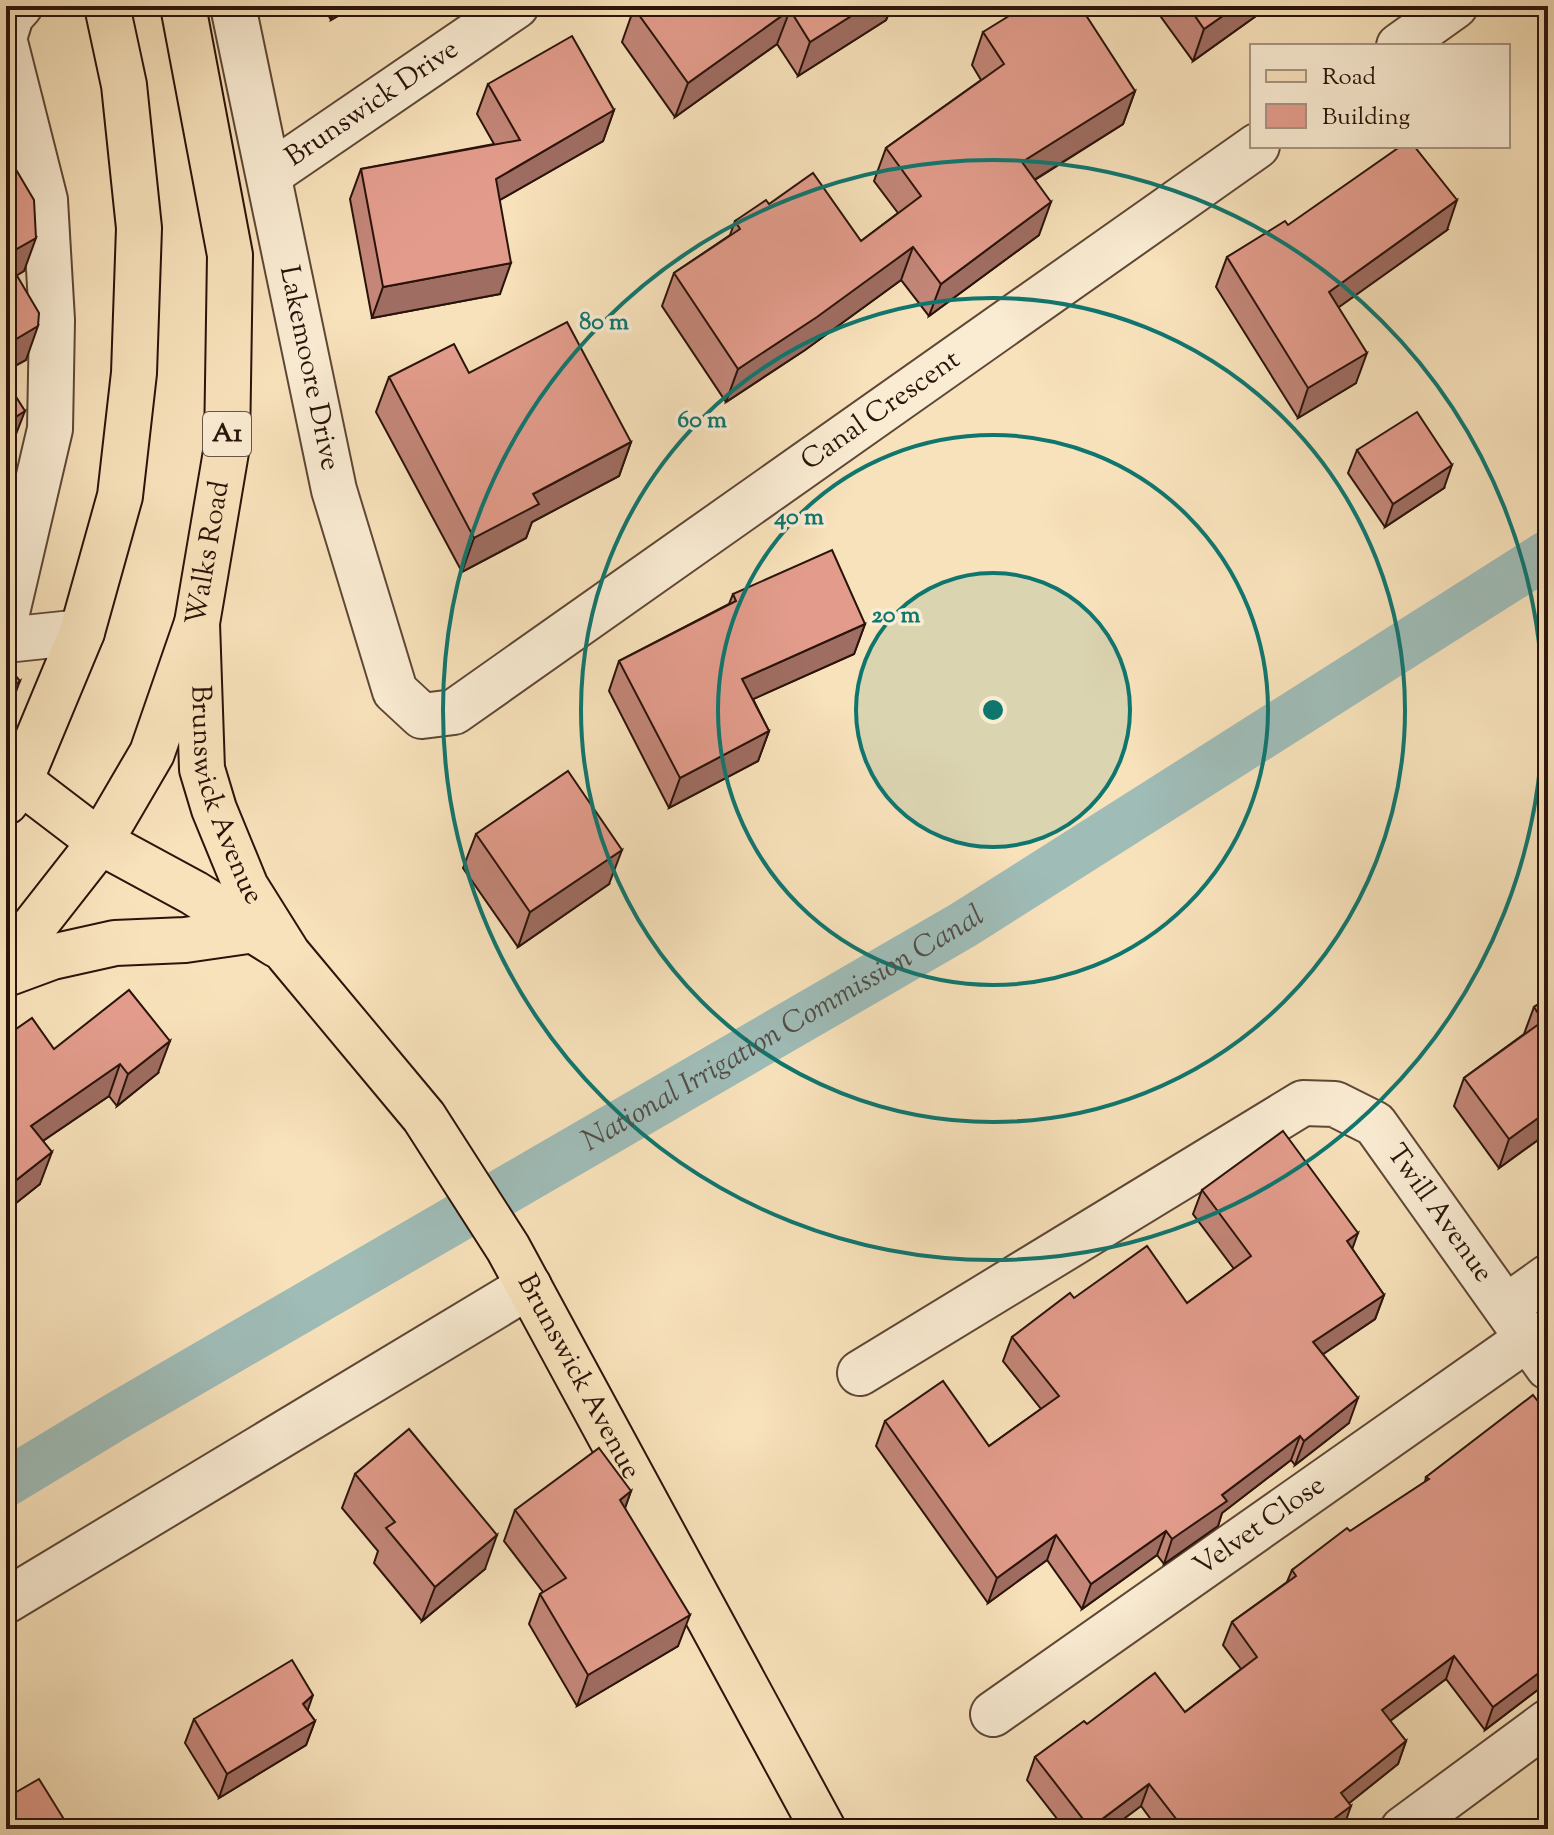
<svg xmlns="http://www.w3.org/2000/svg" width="1554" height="1835" font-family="'Sorts Mill Goudy',serif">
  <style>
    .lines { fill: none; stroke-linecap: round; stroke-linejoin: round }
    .canal { stroke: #9fbcb7; stroke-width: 48 }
    .minor-casing { stroke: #5e4736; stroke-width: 48 }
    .major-casing { stroke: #2a130a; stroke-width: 48 }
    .minor { stroke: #faecd3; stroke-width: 44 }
    .major { stroke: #f8e2bb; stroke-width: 44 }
    .wall { fill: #c38678; stroke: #2a130a; stroke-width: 2 }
    .shaded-wall { fill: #9f6d62; stroke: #2a130a; stroke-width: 2 }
    .building { fill: #e39c8c; stroke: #2a130a; stroke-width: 2 }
    .ring { fill: none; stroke: #0f766e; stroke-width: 4 }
    .labels { text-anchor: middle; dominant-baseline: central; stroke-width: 7; stroke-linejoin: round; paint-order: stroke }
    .shield { fill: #faecd3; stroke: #685446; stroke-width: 2 }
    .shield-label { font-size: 26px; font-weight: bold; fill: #2a130a }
    .street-label { font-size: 28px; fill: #2a130a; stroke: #faecd3 }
    .water-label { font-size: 30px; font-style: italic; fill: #534e47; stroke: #faecd3 }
    .centre { fill: #0f766e; stroke: #faecd3; stroke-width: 4 }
    .ring-label { font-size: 24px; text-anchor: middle; font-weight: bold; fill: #0f766e; stroke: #faecd3; stroke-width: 7; stroke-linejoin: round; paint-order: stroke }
  </style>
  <rect width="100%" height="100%" fill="#f8e2bb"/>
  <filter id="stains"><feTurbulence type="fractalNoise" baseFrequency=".0025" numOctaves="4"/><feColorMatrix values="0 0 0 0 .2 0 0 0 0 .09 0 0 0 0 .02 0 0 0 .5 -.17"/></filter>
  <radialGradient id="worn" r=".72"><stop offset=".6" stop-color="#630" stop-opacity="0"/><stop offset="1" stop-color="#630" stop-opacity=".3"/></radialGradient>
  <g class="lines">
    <path class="canal" id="s1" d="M6,1483L120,1414L963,925L1548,554"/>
    <defs>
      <g id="minor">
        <path id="s2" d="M233,6L334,490L395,691L422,716L454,712L1257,146"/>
        <path d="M6,32L11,16L20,6"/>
        <path d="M6,46L45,200L52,320L50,429L6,617"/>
        <path d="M1399,46L1455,6"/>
        <path id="s3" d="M270,174L516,6"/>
        <path d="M6,640L82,632"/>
        <path d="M1506,1307L1548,1277"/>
        <path id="s4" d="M860,1373L1303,1103L1335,1104L1375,1124L1548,1367"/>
        <path d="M6,1601L529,1286"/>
        <path id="s5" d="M993,1714L1527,1339"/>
        <path d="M1403,1829L1548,1722"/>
      </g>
      <g id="major">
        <path id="s6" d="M197,623L202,769L214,809L246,887L288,954L424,1117L508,1248L823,1829"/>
        <path d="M20,781L100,842L194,893L277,945"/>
        <path d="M6,802L20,781L82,632L120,496L134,373L139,228L124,85L107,6"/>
        <path id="s7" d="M6,962L100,842L152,753L197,623L227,446L230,255L183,6"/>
        <path d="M6,974L52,957L115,943L185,940L255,930"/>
      </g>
    </defs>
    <use href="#minor" class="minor-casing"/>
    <use href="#major" class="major-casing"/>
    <use href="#minor" class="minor"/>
    <use href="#major" class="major"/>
  </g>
  <g class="wall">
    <path d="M323,6H355L331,20Z"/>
    <path d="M892,6L886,20L798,76L777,44L675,117L622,42L634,8Z"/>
    <path d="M1153,6H1270L1193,61Z"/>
    <path d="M983,32L1135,91L1123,124L1035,180L1039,235L929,316L901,280L805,350L726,402L662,306L674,273L730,235L735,221L769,204L861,241L898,213L874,181L886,148L981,80L972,65Z"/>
    <path d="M488,84L614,110L603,141L500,200V294L372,318L350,199L361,169L494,144L477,114Z"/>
    <path d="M1288,225L1447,230L1338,307L1356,383L1298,418L1216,287L1227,257Z"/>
    <path d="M469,373L631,442L619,476L532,522L526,538L462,572L376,412L389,377Z"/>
    <path d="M1357,450L1444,488L1385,527L1348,473Z"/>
    <path d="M733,594L865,624L854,654L753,699L769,731L758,761L669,808L609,691L619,661L729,604Z"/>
    <path d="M476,834L609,884L518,947L463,868Z"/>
    <path d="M1548,998V1127L1545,1129L1542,1137L1499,1168L1454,1106L1464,1078L1524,1034L1534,1007Z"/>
    <path d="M6,1036L54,1049L158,1073L117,1106L109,1096L43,1141L40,1184L6,1211Z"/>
    <path d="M1202,1190L1352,1249L1384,1295L1375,1319L1323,1354L1349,1423L1295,1465L1291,1460L1222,1513L1218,1526L1164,1564L1157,1555L1082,1609L1047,1560L988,1603L876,1446L885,1421L989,1446L1041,1409L1003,1361L1012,1337L1074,1298L1187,1303L1234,1269L1193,1214Z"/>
    <path d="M1548,1414V1678L1544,1685L1485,1730L1446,1679L1390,1721L1406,1741L1398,1764L1349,1803L1342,1829H1158L1141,1806L1110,1829H1065L1027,1780L1035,1757L1087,1724L1185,1712L1241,1669L1223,1645L1232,1622L1287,1582L1292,1570L1425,1482L1426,1477Z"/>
    <path d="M355,1474L485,1569L422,1621L374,1563L378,1551L342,1508Z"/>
    <path d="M631,1491L625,1508L678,1646L577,1706L529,1624L540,1594L543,1592L504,1541L515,1510Z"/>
    <path d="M308,1711L315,1721L306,1745L219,1798L185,1743L194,1719Z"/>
    <path d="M6,1798L70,1829H6Z"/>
  </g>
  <g class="shaded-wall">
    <path d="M336,6H355L331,20Z"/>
    <path d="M867,6H892L886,20L798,76L810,42Z"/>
    <path d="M1237,6H1270L1193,61L1204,29Z"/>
    <path d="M790,10L777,44L675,117L688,83Z"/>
    <path d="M1135,91L1123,124L1010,195L1022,162Z"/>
    <path d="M614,110L603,141L484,209L496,179Z"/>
    <path d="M1457,200L1447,230L1318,322L1329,292Z"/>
    <path d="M1051,202L1039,235L929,316L941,284Z"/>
    <path d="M36,238L24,271L6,282V255Z"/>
    <path d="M913,247L901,280L805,350L726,402L738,369Z"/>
    <path d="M511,263L500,294L372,318L383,287Z"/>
    <path d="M38,326L26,360L6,371V345Z"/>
    <path d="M1367,353L1356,383L1298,418L1308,388Z"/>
    <path d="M25,411L16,434L6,441V423Z"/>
    <path d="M631,442L619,476L532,522L526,538L462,572L474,538L533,494Z"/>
    <path d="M1452,465L1444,488L1385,527L1393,504Z"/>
    <path d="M865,624L854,654L731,709L742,679Z"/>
    <path d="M20,681L11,705L6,709V692Z"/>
    <path d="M769,731L758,761L669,808L680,778Z"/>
    <path d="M622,850L609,884L518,947L530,912Z"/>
    <path d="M170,1041L158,1073L117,1106L128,1074Z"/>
    <path d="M120,1064L109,1096L19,1157L31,1126Z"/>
    <path d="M1548,1108V1127L1545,1129L1542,1137L1499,1168L1509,1139Z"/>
    <path d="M52,1152L40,1184L6,1211V1195L10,1185Z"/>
    <path d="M1358,1233L1349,1258L1347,1241Z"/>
    <path d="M1384,1295L1375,1319L1304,1367L1313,1342Z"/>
    <path d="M1358,1398L1349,1423L1295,1465L1304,1441Z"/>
    <path d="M1300,1436L1291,1460L1222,1513L1218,1526L1164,1564L1172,1539L1222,1495Z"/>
    <path d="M631,1491L620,1522V1500Z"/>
    <path d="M1166,1531L1157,1555L1082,1609L1091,1584Z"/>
    <path d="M497,1535L485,1569L422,1621L435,1587Z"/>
    <path d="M1056,1535L1047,1560L988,1603L997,1578Z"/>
    <path d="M690,1615L678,1646L577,1706L588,1675Z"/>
    <path d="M1454,1656L1446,1679L1374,1733L1382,1710Z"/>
    <path d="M1548,1665V1678L1544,1685L1485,1730L1493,1707Z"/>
    <path d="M313,1695L305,1718L303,1704Z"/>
    <path d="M315,1721L306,1745L219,1798L227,1774Z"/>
    <path d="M1406,1741L1398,1764L1333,1816L1341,1793Z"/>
    <path d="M1149,1784L1141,1806L1110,1829H1089Z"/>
    <path d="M1351,1806L1343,1829H1320Z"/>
  </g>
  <g class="building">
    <path d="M637,6H867L810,42L790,10L688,83L634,8Z"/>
    <path d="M1025,6H1080L1135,91L1022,162L1051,202L941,284L913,247L817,317L738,369L674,273L740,229L735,221L766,200L769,204L813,173L861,241L921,196L886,148L1004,64L983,32Z"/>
    <path d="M1188,6H1237L1204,29Z"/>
    <path d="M572,36L614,110L496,179L511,263L383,287L361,169L520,140L488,84Z"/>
    <path d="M1401,146H1414L1457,200L1329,292L1367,353L1308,388L1227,257L1285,221L1288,225Z"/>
    <path d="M8,156L34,200L36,238L6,255V157Z"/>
    <path d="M6,257L39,313L38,326L6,345Z"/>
    <path d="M567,322L631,442L533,494L539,504L474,538L389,377L454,344L469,373Z"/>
    <path d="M6,381L25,411L6,423Z"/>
    <path d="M1417,412L1452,465L1393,504L1357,450Z"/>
    <path d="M832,550L865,624L742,679L769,731L680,778L619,661L736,601L733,594Z"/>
    <path d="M6,664L20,681L6,692Z"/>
    <path d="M568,771L622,850L530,912L476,834Z"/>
    <path d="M129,990L170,1041L128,1074L120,1064L31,1126L52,1152L10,1185L6,1180V1036L32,1018L54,1049Z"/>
    <path d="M1548,998V1111L1509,1139L1464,1078L1543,1021L1534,1007Z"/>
    <path d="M1283,1131L1358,1233L1347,1241L1384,1295L1313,1342L1358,1398L1304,1441L1300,1436L1222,1495L1227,1501L1172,1539L1166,1531L1091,1584L1056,1535L997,1578L885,1421L943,1381L989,1446L1059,1396L1012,1337L1070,1293L1074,1298L1147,1246L1187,1303L1251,1256L1202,1190Z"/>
    <path d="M1533,1395L1548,1414V1666L1493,1707L1454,1656L1382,1710L1406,1741L1341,1793L1351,1806L1320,1829H1184L1149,1784L1090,1828L1035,1757L1084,1721L1087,1724L1155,1673L1185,1712L1257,1657L1232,1622L1296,1576L1292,1570L1347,1528L1350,1531L1429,1479L1426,1477Z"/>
    <path d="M409,1429L497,1535L435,1587L386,1528L395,1522L355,1474Z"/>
    <path d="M599,1448L631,1491L620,1500L690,1615L588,1675L540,1594L566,1578L515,1510Z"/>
    <path d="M292,1660L313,1695L303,1704L315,1721L227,1774L194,1719Z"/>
    <path d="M39,1779L70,1829H18L6,1809V1798Z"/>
  </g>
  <circle cx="993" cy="710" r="137" fill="#0f766e" fill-opacity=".12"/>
  <g class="ring">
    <circle cx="993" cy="710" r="137"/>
    <circle cx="993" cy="710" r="275"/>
    <circle cx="993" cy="710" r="412"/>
    <circle cx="993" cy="710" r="550"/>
  </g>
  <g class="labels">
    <rect class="shield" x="203" y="412" width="48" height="44" rx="6"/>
    <g class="shield-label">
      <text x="227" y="434">A1</text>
    </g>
    <g class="street-label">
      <text stroke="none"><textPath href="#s3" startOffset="124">Brunswick Drive</textPath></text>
      <text stroke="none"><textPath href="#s2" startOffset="370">Lakemoore Drive</textPath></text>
      <text stroke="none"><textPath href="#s2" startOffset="1296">Canal Crescent</textPath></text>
      <text stroke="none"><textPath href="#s7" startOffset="464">Walks Road</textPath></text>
      <text stroke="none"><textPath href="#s6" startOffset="176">Brunswick Avenue</textPath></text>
      <text stroke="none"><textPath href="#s4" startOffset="706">Twill Avenue</textPath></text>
      <text stroke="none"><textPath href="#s6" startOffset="866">Brunswick Avenue</textPath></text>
      <text stroke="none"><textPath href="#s5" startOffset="326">Velvet Close</textPath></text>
    </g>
    <g class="water-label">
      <text stroke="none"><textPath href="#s1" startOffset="900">National Irrigation Commission Canal</textPath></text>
    </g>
  </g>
  <circle cx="993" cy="710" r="12" class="centre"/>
  <g class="ring-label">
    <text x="604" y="329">80 m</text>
    <text x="702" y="427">60 m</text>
    <text x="799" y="524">40 m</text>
    <text x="896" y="622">20 m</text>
  </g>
  <rect width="1554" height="1835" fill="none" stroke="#f8e2bb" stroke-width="32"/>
  <rect x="8" y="8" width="1538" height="1819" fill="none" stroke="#2a130a" stroke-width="4"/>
  <rect x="16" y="16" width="1522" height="1803" fill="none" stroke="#2a130a" stroke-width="2"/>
  <rect x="1250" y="44" width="260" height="104" fill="#faecd3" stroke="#a79583" stroke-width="2"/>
  <rect x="1266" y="70" width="40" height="12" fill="#f8e2bb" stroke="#a79583" stroke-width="2"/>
  <text x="1322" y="84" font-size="24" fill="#2a130a">Road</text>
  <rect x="1266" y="104" width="40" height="24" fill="#e39c8c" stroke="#a79583" stroke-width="2"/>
  <text x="1322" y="124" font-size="24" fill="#2a130a">Building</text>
  <rect width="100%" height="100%" filter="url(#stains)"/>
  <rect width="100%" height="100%" fill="url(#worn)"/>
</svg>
